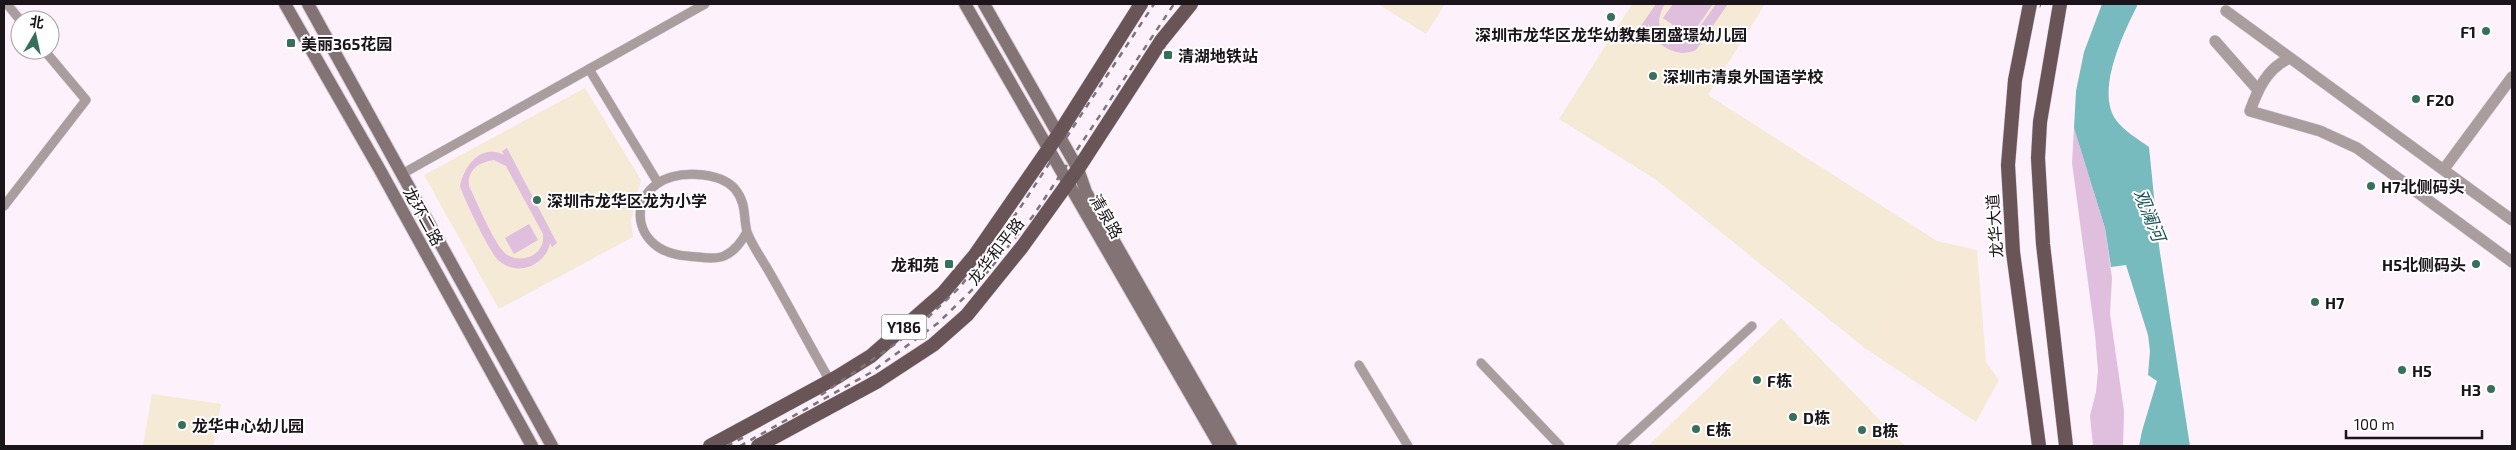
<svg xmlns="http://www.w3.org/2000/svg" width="2516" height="450" font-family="'Exo 2','Noto Sans SC',sans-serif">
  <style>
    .commercial { fill: #f6ead6 }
    .education { fill: #f5ead5 }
    .green { fill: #e0bedd; fill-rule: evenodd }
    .water { fill: #78bbbe }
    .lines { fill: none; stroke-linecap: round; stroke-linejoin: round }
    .minor-casing { stroke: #d9ced8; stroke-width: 10 }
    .tertiary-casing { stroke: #d9ced8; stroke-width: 12 }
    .secondary-casing { stroke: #d9ced8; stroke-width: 14 }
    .primary-casing { stroke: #d9ced8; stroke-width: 15 }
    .minor { stroke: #a99d9e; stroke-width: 9 }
    .tertiary { stroke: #a99d9e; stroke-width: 11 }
    .secondary { stroke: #847375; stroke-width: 12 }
    .primary { stroke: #695557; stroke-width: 14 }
    .tram { stroke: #7d737c; stroke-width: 1 }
    .rail { stroke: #7d737c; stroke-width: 2.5; stroke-dasharray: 6 6; stroke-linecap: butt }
    .poi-dot { fill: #36705a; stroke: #fff; stroke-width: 2 }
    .labels { text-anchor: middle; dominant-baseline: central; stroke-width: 4; stroke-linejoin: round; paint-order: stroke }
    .shield { fill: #fff; stroke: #5f5a5f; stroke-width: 1 }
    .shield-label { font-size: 15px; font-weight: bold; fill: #1b141a }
    .poi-label { font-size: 16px; font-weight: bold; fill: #1b141a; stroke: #fff; text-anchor: start }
    .street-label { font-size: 16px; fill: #1b141a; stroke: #fff }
    .water-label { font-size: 18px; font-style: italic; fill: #1c5659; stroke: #fff }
  </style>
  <rect width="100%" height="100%" fill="#fdf1fc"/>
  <g class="commercial">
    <path d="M1378,4H1445L1426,34Z"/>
    <path d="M1937,241L1977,250L1986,362L1999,380L1976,422L1863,347Z"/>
    <path d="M1781,318L1905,446H1648Z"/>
  </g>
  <g class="education">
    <path d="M1632,4H1765L1708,95L1937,241L1866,349L1655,179L1559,119Z"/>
    <path d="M585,88L641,180L631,220L633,237L499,309L424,175Z"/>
    <path d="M152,394L221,404L213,446H143Z"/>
  </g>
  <g class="green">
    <path d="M1656,4H1665C1649,28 1669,52 1691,39L1716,4H1728L1696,50C1678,59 1652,45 1649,24L1641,37L1636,33Z"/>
    <path d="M1673,4H1713L1690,37L1663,18Z"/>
    <path d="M2074,128L2105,228L2112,278L2110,314L2124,411L2123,446H2093L2090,416L2096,392L2098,371L2095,334L2072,163Z"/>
    <path d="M507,148L557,243L552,247L550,243C548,254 541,261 531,266C519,271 507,268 498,260C489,251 464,199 460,186C464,166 481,143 504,155L502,151ZM494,160L506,166L543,234C546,255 521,265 506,254C495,246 476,200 469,186C467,170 479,162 494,160Z"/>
    <path d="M529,224L538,240L514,254L505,238Z"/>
  </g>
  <path class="water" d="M2102,4H2138C2124,32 2095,91 2116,120C2124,131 2138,139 2149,147L2159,246L2190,446H2139L2142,431L2157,381L2148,375L2150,351L2148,335L2126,265L2111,267L2105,228L2074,128L2076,91L2084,52Z"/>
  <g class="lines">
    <defs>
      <g id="minor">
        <path d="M7,4L20,20"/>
        <path d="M589,69L658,183"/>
        <path d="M402,174L705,4"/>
        <path d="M4,206L86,100L44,50"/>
        <path d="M747,232C741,242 735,251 724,256C717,259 705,258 698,257C684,256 670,255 658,247C635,231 634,200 657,184C676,170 719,171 735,189C747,204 743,216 747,232C752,246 764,262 771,275C791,310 810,346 830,381"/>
        <path d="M1481,363L1560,446"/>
        <path d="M1359,365L1408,446"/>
        <path d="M1621,446L1752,326"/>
      </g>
      <g id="tertiary">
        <path d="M2226,11L2512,220"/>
        <path d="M2215,41L2258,90"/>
        <path d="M2290,58C2267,68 2258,89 2250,111L2320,131L2357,148L2512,262"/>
        <path d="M2444,169L2512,77"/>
      </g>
      <g id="secondary">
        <path d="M285,4L380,170L532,446"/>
        <path d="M308,4L552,446"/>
        <path d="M965,4L1220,446"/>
        <path d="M984,4L1078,169L1086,192L1231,446"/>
      </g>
      <g id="primary">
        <path d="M2030,4L2015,80L2008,165L2013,252L2039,446"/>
        <path d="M2060,4L2040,122L2038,158L2043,244L2066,446"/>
        <path d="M710,446L837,377L871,356L943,293L975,255L1058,135L1141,4"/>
        <path d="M758,446L878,381L933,345L967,315L1022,247L1078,169L1161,41L1191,4"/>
      </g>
    </defs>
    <use href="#minor" class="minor-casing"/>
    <use href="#tertiary" class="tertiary-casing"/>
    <use href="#secondary" class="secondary-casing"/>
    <use href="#primary" class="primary-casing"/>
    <use href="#minor" class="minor"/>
    <use href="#tertiary" class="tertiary"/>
    <use href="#secondary" class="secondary"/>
    <use href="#primary" class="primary"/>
    <path class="tram" d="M2040,7L2041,4"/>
    <g class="rail">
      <path d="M821,395L898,342L922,323L960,287L1018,211L1154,4"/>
      <path d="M727,446L746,436"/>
      <path d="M740,446L870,373L938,323L976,286L1033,216L1174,4"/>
    </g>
  </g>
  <g class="poi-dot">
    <circle cx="1611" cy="17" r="5"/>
    <circle cx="2486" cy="31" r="5"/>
    <rect x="286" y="38" width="10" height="10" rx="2.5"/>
    <rect x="1163" y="50" width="10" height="10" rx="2.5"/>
    <circle cx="1653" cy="76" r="5"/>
    <circle cx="2416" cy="99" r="5"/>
    <circle cx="2371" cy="186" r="5"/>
    <circle cx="537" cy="200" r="5"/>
    <rect x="944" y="259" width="10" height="10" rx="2.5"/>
    <circle cx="2476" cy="264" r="5"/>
    <circle cx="2315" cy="302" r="5"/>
    <circle cx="2402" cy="370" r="5"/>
    <circle cx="1757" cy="380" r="5"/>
    <circle cx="2491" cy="389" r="5"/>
    <circle cx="1793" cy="417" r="5"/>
    <circle cx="182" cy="425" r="5"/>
    <circle cx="1696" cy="429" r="5"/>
    <circle cx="1862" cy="430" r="5"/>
  </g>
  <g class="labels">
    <rect class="shield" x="881.5" y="314.5" width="45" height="25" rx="4"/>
    <g class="shield-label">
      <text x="904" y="327">Y186</text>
    </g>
    <g class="poi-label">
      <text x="2476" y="31" text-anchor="end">F1</text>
      <text x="1611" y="34" text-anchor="middle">深圳市龙华区龙华幼教集团盛璟幼儿园</text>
      <text x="301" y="43">美丽365花园</text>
      <text x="1178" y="55">清湖地铁站</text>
      <text x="1663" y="76">深圳市清泉外国语学校</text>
      <text x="2426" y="99">F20</text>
      <text x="2381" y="186">H7北侧码头</text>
      <text x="547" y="200">深圳市龙华区龙为小学</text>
      <text x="939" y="264" text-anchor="end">龙和苑</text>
      <text x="2466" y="264" text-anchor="end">H5北侧码头</text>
      <text x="2325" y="302">H7</text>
      <text x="2412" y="370">H5</text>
      <text x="1767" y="380">F栋</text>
      <text x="2481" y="389" text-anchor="end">H3</text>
      <text x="1803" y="417">D栋</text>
      <text x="192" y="425">龙华中心幼儿园</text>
      <text x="1706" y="429">E栋</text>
      <text x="1872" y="430">B栋</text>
    </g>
    <g class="street-label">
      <text transform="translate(424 216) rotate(61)">龙环二路</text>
      <text transform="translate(1107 216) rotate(60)">清泉路</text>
      <text transform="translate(1994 226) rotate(-94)">龙华大道</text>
      <text transform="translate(995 251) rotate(-52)">龙华和平路</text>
    </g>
    <g class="water-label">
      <text transform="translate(2150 215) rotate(68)">观澜河</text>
    </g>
  </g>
  <rect width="2516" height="450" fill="none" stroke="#1b141a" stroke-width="10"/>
  <g transform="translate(35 35) rotate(9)"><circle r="24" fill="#ffffff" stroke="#a4a1a3"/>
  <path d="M0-4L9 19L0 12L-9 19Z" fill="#36705a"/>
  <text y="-8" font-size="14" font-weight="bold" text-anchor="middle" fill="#1b141a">北</text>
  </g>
  <path d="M2346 430v8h136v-8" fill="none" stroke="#1b141a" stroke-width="2.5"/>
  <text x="2354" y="430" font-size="15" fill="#1b141a" stroke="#ffffff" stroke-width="4" paint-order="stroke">100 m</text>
</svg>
